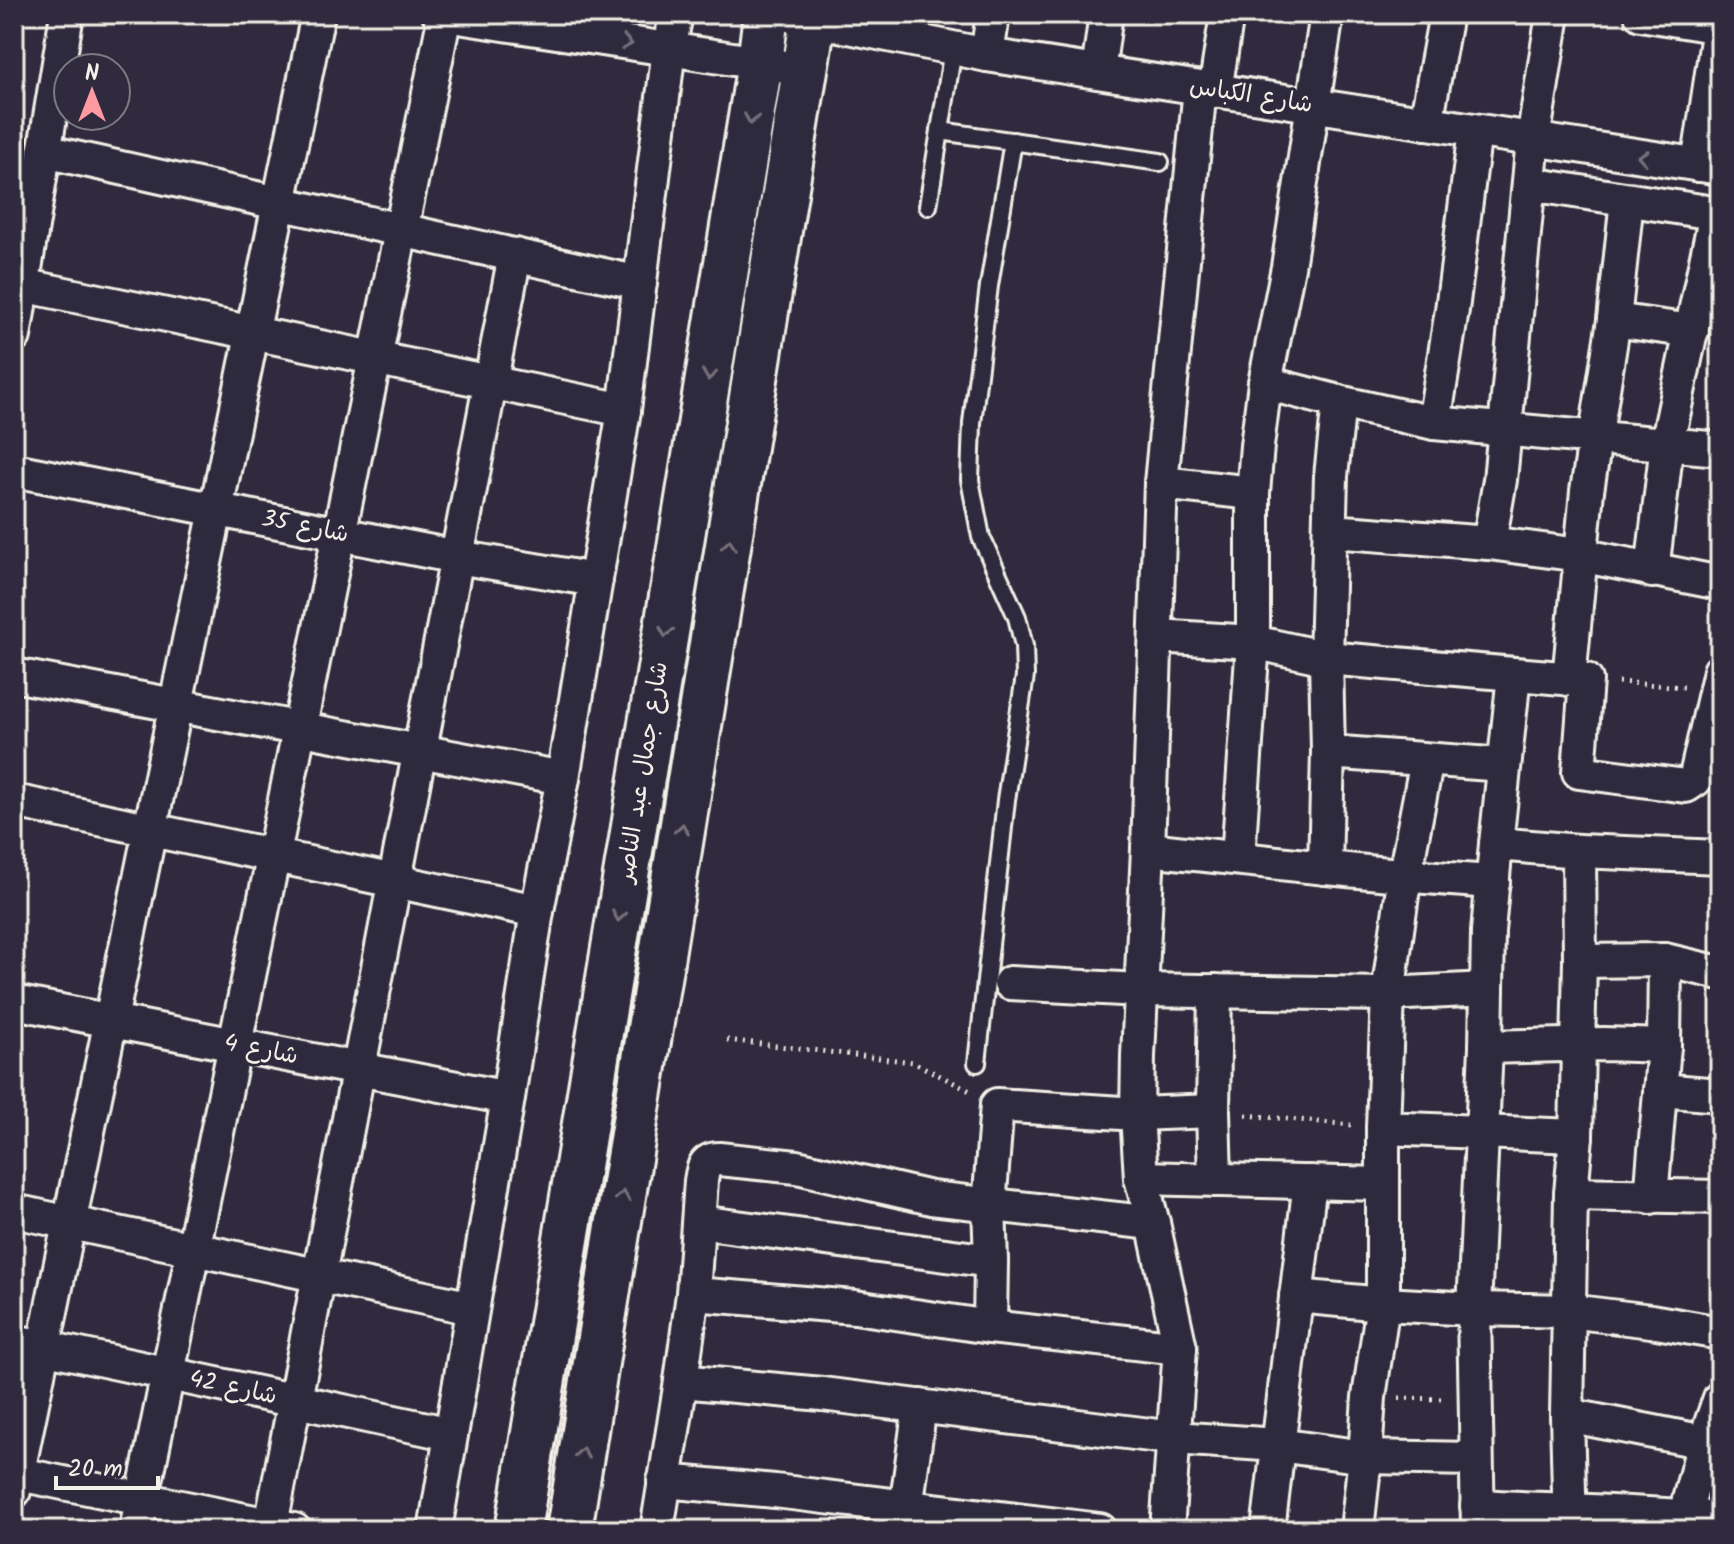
<svg xmlns="http://www.w3.org/2000/svg" width="1734" height="1544" font-family="Kalam,'Playpen Sans Arabic',sans-serif">
  <style>
    .lines { fill: none; stroke-linecap: round; stroke-linejoin: round }
    .service-casing { stroke: #f4f1e8; stroke-width: 22 }
    .minor-casing { stroke: #f4f1e8; stroke-width: 38 }
    .secondary-casing { stroke: #f4f1e8; stroke-width: 50 }
    .path { stroke: #f4f1e8; stroke-width: 5; stroke-dasharray: 2 6; stroke-linecap: butt }
    .service { stroke: #2f2a3d; stroke-width: 16 }
    .minor { stroke: #2f2a3d; stroke-width: 32 }
    .secondary { stroke: #2f2a3d; stroke-width: 44 }
    .oneway { stroke: #747079 }
    .labels { text-anchor: middle; dominant-baseline: central; stroke-width: 6; stroke-linejoin: round; paint-order: stroke }
    .street-label { font-size: 24px; fill: #f4f1e8; stroke: #2f2a3d }
  </style>
  <rect width="100%" height="100%" fill="#2f2a3d"/>
  <filter id="ink" filterUnits="userSpaceOnUse"><feTurbulence type="fractalNoise" baseFrequency=".0125" numOctaves="2"/><feDisplacementMap in="SourceGraphic" scale="16" xChannelSelector="R" yChannelSelector="G"/><feConvolveMatrix kernelMatrix="1 2 1 2 8 2 1 2 1" color-interpolation-filters="sRGB"/></filter>
  <g filter="url(#ink)">
    <g class="lines">
      <defs>
        <g id="service">
          <path d="M940,131L1160,162"/>
          <path d="M928,206L953,49"/>
          <path d="M977,1063L1006,800L1025,676L1024,646L1017,617L981,537L970,480L972,423L989,286L1013,141"/>
        </g>
        <g id="minor">
          <path d="M439,14L805,70"/>
          <path d="M784,14L987,55L1720,168"/>
          <path d="M1641,14L1720,27"/>
          <path d="M987,55L993,14"/>
          <path d="M1098,72L1106,14"/>
          <path d="M1215,91L1227,14"/>
          <path d="M1426,123L1446,14"/>
          <path d="M44,151L640,283"/>
          <path d="M1698,165L1719,27"/>
          <path d="M1530,184L1720,214"/>
          <path d="M22,285L624,410"/>
          <path d="M1614,320L1692,331"/>
          <path d="M14,336L67,14"/>
          <path d="M1265,383L1339,402L1434,423L1720,449"/>
          <path d="M1434,423L1452,310L1475,131"/>
          <path d="M14,470L457,557L596,580"/>
          <path d="M1161,483L1253,493"/>
          <path d="M1331,531L1489,543L1580,555L1720,583"/>
          <path d="M1489,543L1500,480L1533,140L1553,14"/>
          <path d="M1652,571L1667,444L1716,214"/>
          <path d="M1156,636L1253,642L1326,658L1586,680L1579,772L1686,786L1695,780L1696,776L1720,671"/>
          <path d="M14,675L563,778"/>
          <path d="M1569,679L1587,491L1614,320L1627,200"/>
          <path d="M1328,752L1504,765"/>
          <path d="M14,801L537,911"/>
          <path d="M1496,844L1579,851L1720,857"/>
          <path d="M1148,849C1263,861 1378,875 1493,882"/>
          <path d="M1238,858L1253,642V493L1257,446L1265,383L1288,267L1327,14"/>
          <path d="M1325,868L1328,752L1326,658L1331,476L1339,402"/>
          <path d="M1580,961L1665,960L1720,973"/>
          <path d="M1010,983L1140,990L1388,994L1487,989"/>
          <path d="M1215,991L1213,1111L1215,1180"/>
          <path d="M14,1002L508,1098"/>
          <path d="M1486,1047L1604,1044L1664,1046"/>
          <path d="M1660,1090L1720,1095"/>
          <path d="M1383,1128L1576,1136"/>
          <path d="M1141,1178L1383,1184"/>
          <path d="M1571,1194L1720,1197"/>
          <path d="M1651,1197L1664,1046L1665,960"/>
          <path d="M14,1211L472,1308"/>
          <path d="M699,1222L991,1261"/>
          <path d="M693,1294L855,1307L990,1327L1180,1348"/>
          <path d="M1296,1296L1383,1304L1474,1309L1569,1311L1651,1321L1720,1333"/>
          <path d="M990,1327L991,1261L989,1206L997,1105L1137,1114L1213,1111"/>
          <path d="M14,1341L451,1434"/>
          <path d="M681,1381L822,1394L1174,1438L1278,1445L1365,1457L1475,1459"/>
          <path d="M1567,1415L1720,1445"/>
          <path d="M14,1473L294,1530"/>
          <path d="M664,1481L775,1491L1100,1530"/>
          <path d="M14,1491L318,14"/>
          <path d="M1477,1506C1558,1510 1639,1512 1720,1519"/>
          <path d="M136,1530L445,15"/>
          <path d="M270,1530L515,255"/>
          <path d="M435,1530L508,1098L537,911L563,778L624,410L669,49L676,14"/>
          <path d="M657,1530L681,1381L693,1294L701,1181C703,1168 704,1159 719,1159L797,1167L931,1198L1153,1223"/>
          <path d="M903,1530L920,1406"/>
          <path d="M1167,1530L1180,1348L1153,1223L1141,1178L1137,1114L1138,1056L1148,849L1161,483L1200,88"/>
          <path d="M1268,1530L1310,1182"/>
          <path d="M1357,1530L1365,1457L1369,1397L1383,1304V1128L1388,994L1405,874L1427,760"/>
          <path d="M1478,1530L1474,1309L1486,1047L1488,931L1496,844L1514,675"/>
          <path d="M1570,1530L1567,1415L1571,1194L1576,1136L1580,961L1579,851"/>
          <path d="M1681,1530L1704,1443L1720,1398"/>
        </g>
        <g id="secondary">
          <path d="M518,1530L760,63L766,14"/>
          <path d="M569,1530L814,14"/>
        </g>
      </defs>
      <use href="#service" class="service-casing"/>
      <use href="#minor" class="minor-casing"/>
      <use href="#secondary" class="secondary-casing"/>
      <g class="path">
        <path d="M1618,682L1684,687"/>
        <path d="M727,1040L913,1062L970,1091"/>
        <path d="M1246,1115L1351,1125"/>
        <path d="M1399,1398L1445,1399"/>
      </g>
      <use href="#service" class="service"/>
      <use href="#minor" class="minor"/>
      <use href="#secondary" class="secondary"/>
    </g>
    <defs><path id="oneway-chevron" d="M-2-3.5L2.5 0L-2 3.5" fill="none" stroke-width="1.6" stroke-linecap="round" stroke-linejoin="round" transform="scale(2)"/></defs>
    <g class="oneway">
      <use href="#oneway-chevron" transform="translate(627 43) rotate(9)"/>
      <use href="#oneway-chevron" transform="translate(751 119) rotate(99)"/>
      <use href="#oneway-chevron" transform="translate(1643 157) rotate(-171)"/>
      <use href="#oneway-chevron" transform="translate(709 375) rotate(99)"/>
      <use href="#oneway-chevron" transform="translate(729 545) rotate(-81)"/>
      <use href="#oneway-chevron" transform="translate(666 632) rotate(99)"/>
      <use href="#oneway-chevron" transform="translate(682 829) rotate(-81)"/>
      <use href="#oneway-chevron" transform="translate(619 916) rotate(99)"/>
      <use href="#oneway-chevron" transform="translate(623 1196) rotate(-81)"/>
      <use href="#oneway-chevron" transform="translate(582 1453) rotate(-81)"/>
    </g>
  </g>
  <g class="labels">
    <g class="street-label">
      <text transform="translate(1251 96) rotate(9)">شارع الكباس</text>
      <text transform="translate(305 527) rotate(11)">شارع 35</text>
      <text transform="translate(643 772) rotate(-81)">شارع جمال عبد الناصر</text>
      <text transform="translate(261 1050) rotate(11)">شارع 4</text>
      <text transform="translate(233 1388) rotate(12)">شارع 42</text>
    </g>
  </g>
  <rect width="1734" height="1544" fill="none" stroke="#2f2a3d" stroke-width="48"/>
  <rect x="24" y="24" width="1686" height="1496" fill="none" stroke="#f4f1e8" stroke-width="3" filter="url(#ink)"/>
  <g transform="translate(92 92)"><circle r="38" fill="#2f2a3d" stroke="#7e7a81" stroke-width="2"/>
  <path d="M0-6L14 30L0 20L-14 30Z" fill="#ff9aa2"/>
  <text y="-12" font-size="22" font-weight="bold" text-anchor="middle" fill="#f4f1e8">N</text>
  </g>
  <path d="M56 1476v12h102v-12" fill="none" stroke="#f4f1e8" stroke-width="4"/>
  <text x="68" y="1476" font-size="24" fill="#f4f1e8" stroke="#2f2a3d" stroke-width="6" paint-order="stroke">20 m</text>
</svg>
